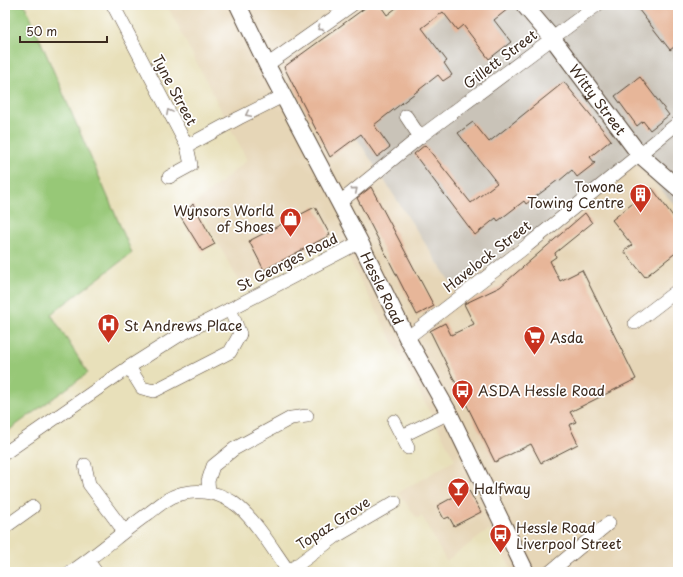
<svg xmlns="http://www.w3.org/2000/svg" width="683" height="577" font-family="'Playpen Sans',sans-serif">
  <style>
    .built { fill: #e6d6b7 }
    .industrial { fill: #c9c3b8 }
    .green { fill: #97c877; stroke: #69794a }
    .building { fill: #e7b699 }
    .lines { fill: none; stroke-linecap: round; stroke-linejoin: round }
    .minor-casing { stroke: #554535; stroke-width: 14 }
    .tertiary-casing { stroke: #554535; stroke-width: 18 }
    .minor { stroke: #fff; stroke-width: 13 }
    .tertiary { stroke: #fff; stroke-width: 16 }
    .oneway { stroke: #a79f9a }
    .labels { text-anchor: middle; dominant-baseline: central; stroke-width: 3.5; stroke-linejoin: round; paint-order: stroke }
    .street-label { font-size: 14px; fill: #3b2a1e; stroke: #fff }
    .poi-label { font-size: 14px; fill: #3b2a1e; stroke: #fff; text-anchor: start }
  </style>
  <rect width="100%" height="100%" fill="#fff"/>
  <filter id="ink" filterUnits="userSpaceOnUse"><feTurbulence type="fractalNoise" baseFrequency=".025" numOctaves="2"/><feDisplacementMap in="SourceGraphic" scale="8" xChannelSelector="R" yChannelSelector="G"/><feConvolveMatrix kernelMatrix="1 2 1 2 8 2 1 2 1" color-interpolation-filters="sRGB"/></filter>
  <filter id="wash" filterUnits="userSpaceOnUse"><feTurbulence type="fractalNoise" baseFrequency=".012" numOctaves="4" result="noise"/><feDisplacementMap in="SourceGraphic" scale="16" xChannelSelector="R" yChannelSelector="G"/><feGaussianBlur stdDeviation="0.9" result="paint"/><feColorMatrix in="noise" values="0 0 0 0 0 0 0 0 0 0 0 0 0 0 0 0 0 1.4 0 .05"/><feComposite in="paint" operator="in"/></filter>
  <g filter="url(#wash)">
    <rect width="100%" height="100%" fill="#e8e0ba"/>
    <path class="built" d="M167,5H455L548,223L637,163L678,208V572H513L489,530L446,561L422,516L417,518L398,493L455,460L338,238L242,287L196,203L247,160Z"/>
    <path class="industrial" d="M455,5H678V208L636,163L547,223L456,291L332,100Z"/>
    <path class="green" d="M5,5H25L132,253L51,314L88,373L5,433Z"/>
    <g id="blocks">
      <g class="building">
        <path d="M369,5H380L387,15L400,5H513L494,20L511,42L489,59L463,25L457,30L443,12L422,28L447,61L444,63L452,75L443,81L438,75L374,125L390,147L377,157L361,134L330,157L284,67Z"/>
        <path d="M635,5H678V44L670,50Z"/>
        <path d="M640,77L669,115L650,130L643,121L637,126L615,96Z"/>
        <path d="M564,82L611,140L590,157L595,163L577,177L572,170L559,181L558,180L526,204L524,201L498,221L496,218L475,235L414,154L425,145L471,203L497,183L458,133L473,122L489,142Z"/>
        <path d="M371,187L434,306L417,315L357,198Z"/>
        <path d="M652,188L678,223V251L645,277L624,251L632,245L612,220Z"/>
        <path d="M193,204L215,244L202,251L181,217Z"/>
        <path d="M315,207L330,235L264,270L249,241Z"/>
        <path d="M585,213L592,223L555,253L556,257L550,261L560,281L582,270L636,379L570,412L576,422L569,425L578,444L541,463L531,444L495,462L430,331L445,323L451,335L474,324L464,304L500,287Z"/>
        <path d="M468,489L481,512L454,526L449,517L444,519L437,506Z"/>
      </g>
    </g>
  </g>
  <g filter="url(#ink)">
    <use href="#blocks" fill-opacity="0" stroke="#554535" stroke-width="1"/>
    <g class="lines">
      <defs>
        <g id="minor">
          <path d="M113,5L187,146L191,165L169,177"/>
          <path d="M267,65L352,5"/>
          <path d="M406,116L420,137"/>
          <path d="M187,146L239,118L283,96"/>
          <path d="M339,203L420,137L597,5"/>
          <path d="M635,323L678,290"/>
          <path d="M407,338L528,245L678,123"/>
          <path d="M129,367L142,388L154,391L230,352L240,334L230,309"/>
          <path d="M394,421L408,448"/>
          <path d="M402,436L449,413"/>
          <path d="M5,453L129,367L178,336L360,242"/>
          <path d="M85,465L89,484L124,531"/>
          <path d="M209,492L208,481L213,466L234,449L291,418L307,416"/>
          <path d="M5,527L33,507"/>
          <path d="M88,561L96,572"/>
          <path d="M71,572C98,554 122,532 149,513C157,507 167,498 177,495C198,488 222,492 239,507C259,525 273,550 289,572"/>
          <path d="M288,572L335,537L395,502"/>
          <path d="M550,572L609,523"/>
        </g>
        <g id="tertiary">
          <path id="s1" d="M238,5L267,65L360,242L407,338L449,413L526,572"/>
          <path id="s2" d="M524,5L553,39L639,154L678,188"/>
        </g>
      </defs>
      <use href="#minor" class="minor-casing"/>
      <use href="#tertiary" class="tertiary-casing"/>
      <use href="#minor" class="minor"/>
      <use href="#tertiary" class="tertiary"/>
    </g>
    <defs><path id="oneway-chevron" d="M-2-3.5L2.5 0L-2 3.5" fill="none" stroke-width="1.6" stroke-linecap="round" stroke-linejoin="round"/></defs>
    <g class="oneway">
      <use href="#oneway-chevron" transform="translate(320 28) rotate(144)"/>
      <use href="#oneway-chevron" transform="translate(169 112) rotate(-118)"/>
      <use href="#oneway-chevron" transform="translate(248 114) rotate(154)"/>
      <use href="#oneway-chevron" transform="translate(355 190) rotate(-40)"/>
    </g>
  </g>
  <defs>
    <symbol id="building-pin" viewBox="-11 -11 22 30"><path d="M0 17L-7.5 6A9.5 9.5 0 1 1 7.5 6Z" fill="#c8321e" stroke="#fff"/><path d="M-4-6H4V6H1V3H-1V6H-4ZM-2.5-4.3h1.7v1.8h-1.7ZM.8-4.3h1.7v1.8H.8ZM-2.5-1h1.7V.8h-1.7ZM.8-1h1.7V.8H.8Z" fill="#fff"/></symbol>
    <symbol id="shop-pin" viewBox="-11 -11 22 30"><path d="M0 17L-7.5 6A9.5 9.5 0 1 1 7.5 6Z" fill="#c8321e" stroke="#fff"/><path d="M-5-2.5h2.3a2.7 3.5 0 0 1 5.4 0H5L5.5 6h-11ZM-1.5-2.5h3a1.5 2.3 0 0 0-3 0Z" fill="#fff"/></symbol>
    <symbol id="hospital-pin" viewBox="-11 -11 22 30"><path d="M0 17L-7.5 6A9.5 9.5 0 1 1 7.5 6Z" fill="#c8321e" stroke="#fff"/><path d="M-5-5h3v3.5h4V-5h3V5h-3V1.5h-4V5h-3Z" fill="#fff"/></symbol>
    <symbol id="supermarket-pin" viewBox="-11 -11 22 30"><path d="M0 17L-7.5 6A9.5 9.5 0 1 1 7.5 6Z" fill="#c8321e" stroke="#fff"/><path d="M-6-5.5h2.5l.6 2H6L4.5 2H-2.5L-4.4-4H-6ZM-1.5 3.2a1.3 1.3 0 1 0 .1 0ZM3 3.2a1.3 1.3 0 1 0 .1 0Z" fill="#fff"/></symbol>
    <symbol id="bus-pin" viewBox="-11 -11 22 30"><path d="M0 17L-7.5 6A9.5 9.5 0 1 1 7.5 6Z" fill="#c8321e" stroke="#fff"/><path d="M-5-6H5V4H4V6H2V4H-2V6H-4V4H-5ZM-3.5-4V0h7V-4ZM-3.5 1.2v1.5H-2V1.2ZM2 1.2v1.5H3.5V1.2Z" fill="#fff"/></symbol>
    <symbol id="bar-pin" viewBox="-11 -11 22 30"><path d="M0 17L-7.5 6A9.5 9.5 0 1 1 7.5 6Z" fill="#c8321e" stroke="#fff"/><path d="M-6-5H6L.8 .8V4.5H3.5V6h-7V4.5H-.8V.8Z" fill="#fff"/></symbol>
  </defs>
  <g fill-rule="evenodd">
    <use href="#building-pin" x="628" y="182" width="25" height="34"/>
    <use href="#shop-pin" x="278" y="206" width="25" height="34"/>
    <use href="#hospital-pin" x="96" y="312" width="25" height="34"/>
    <use href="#supermarket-pin" x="522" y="324" width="25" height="34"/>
    <use href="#bus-pin" x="450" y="378" width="25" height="34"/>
    <use href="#bar-pin" x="446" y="476" width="25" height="34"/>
    <use href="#bus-pin" x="488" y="522" width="25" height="34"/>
  </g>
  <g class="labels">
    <g class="street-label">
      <text transform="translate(500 59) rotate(-37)">Gillett Street</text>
      <text transform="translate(175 90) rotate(62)">Tyne Street</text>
      <text stroke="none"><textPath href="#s2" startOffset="120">Witty Street</textPath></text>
      <text transform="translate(487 256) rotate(-38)">Havelock Street</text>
      <text transform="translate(287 262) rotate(-27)">St Georges Road</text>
      <text stroke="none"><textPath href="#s1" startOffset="318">Hessle Road</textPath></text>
      <text transform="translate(333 523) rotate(-33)">Topaz Grove</text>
    </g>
    <g class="poi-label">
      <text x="624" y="186" text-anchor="end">Towone<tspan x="624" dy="16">Towing Centre</tspan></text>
      <text x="274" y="210" text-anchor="end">Wynsors World<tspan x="274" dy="16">of Shoes</tspan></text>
      <text x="124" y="325">St Andrews Place</text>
      <text x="550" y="337">Asda</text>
      <text x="478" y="390">ASDA Hessle Road</text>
      <text x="474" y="488">Halfway</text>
      <text x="516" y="527">Hessle Road<tspan x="516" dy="16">Liverpool Street</tspan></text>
    </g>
  </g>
  <rect width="683" height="577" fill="none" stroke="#fff" stroke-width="20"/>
  <path d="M20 36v6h87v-6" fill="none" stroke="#3b2a1e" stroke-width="2"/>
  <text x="26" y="36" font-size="12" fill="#3b2a1e" stroke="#ffffff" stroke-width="3" paint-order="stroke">50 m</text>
</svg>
